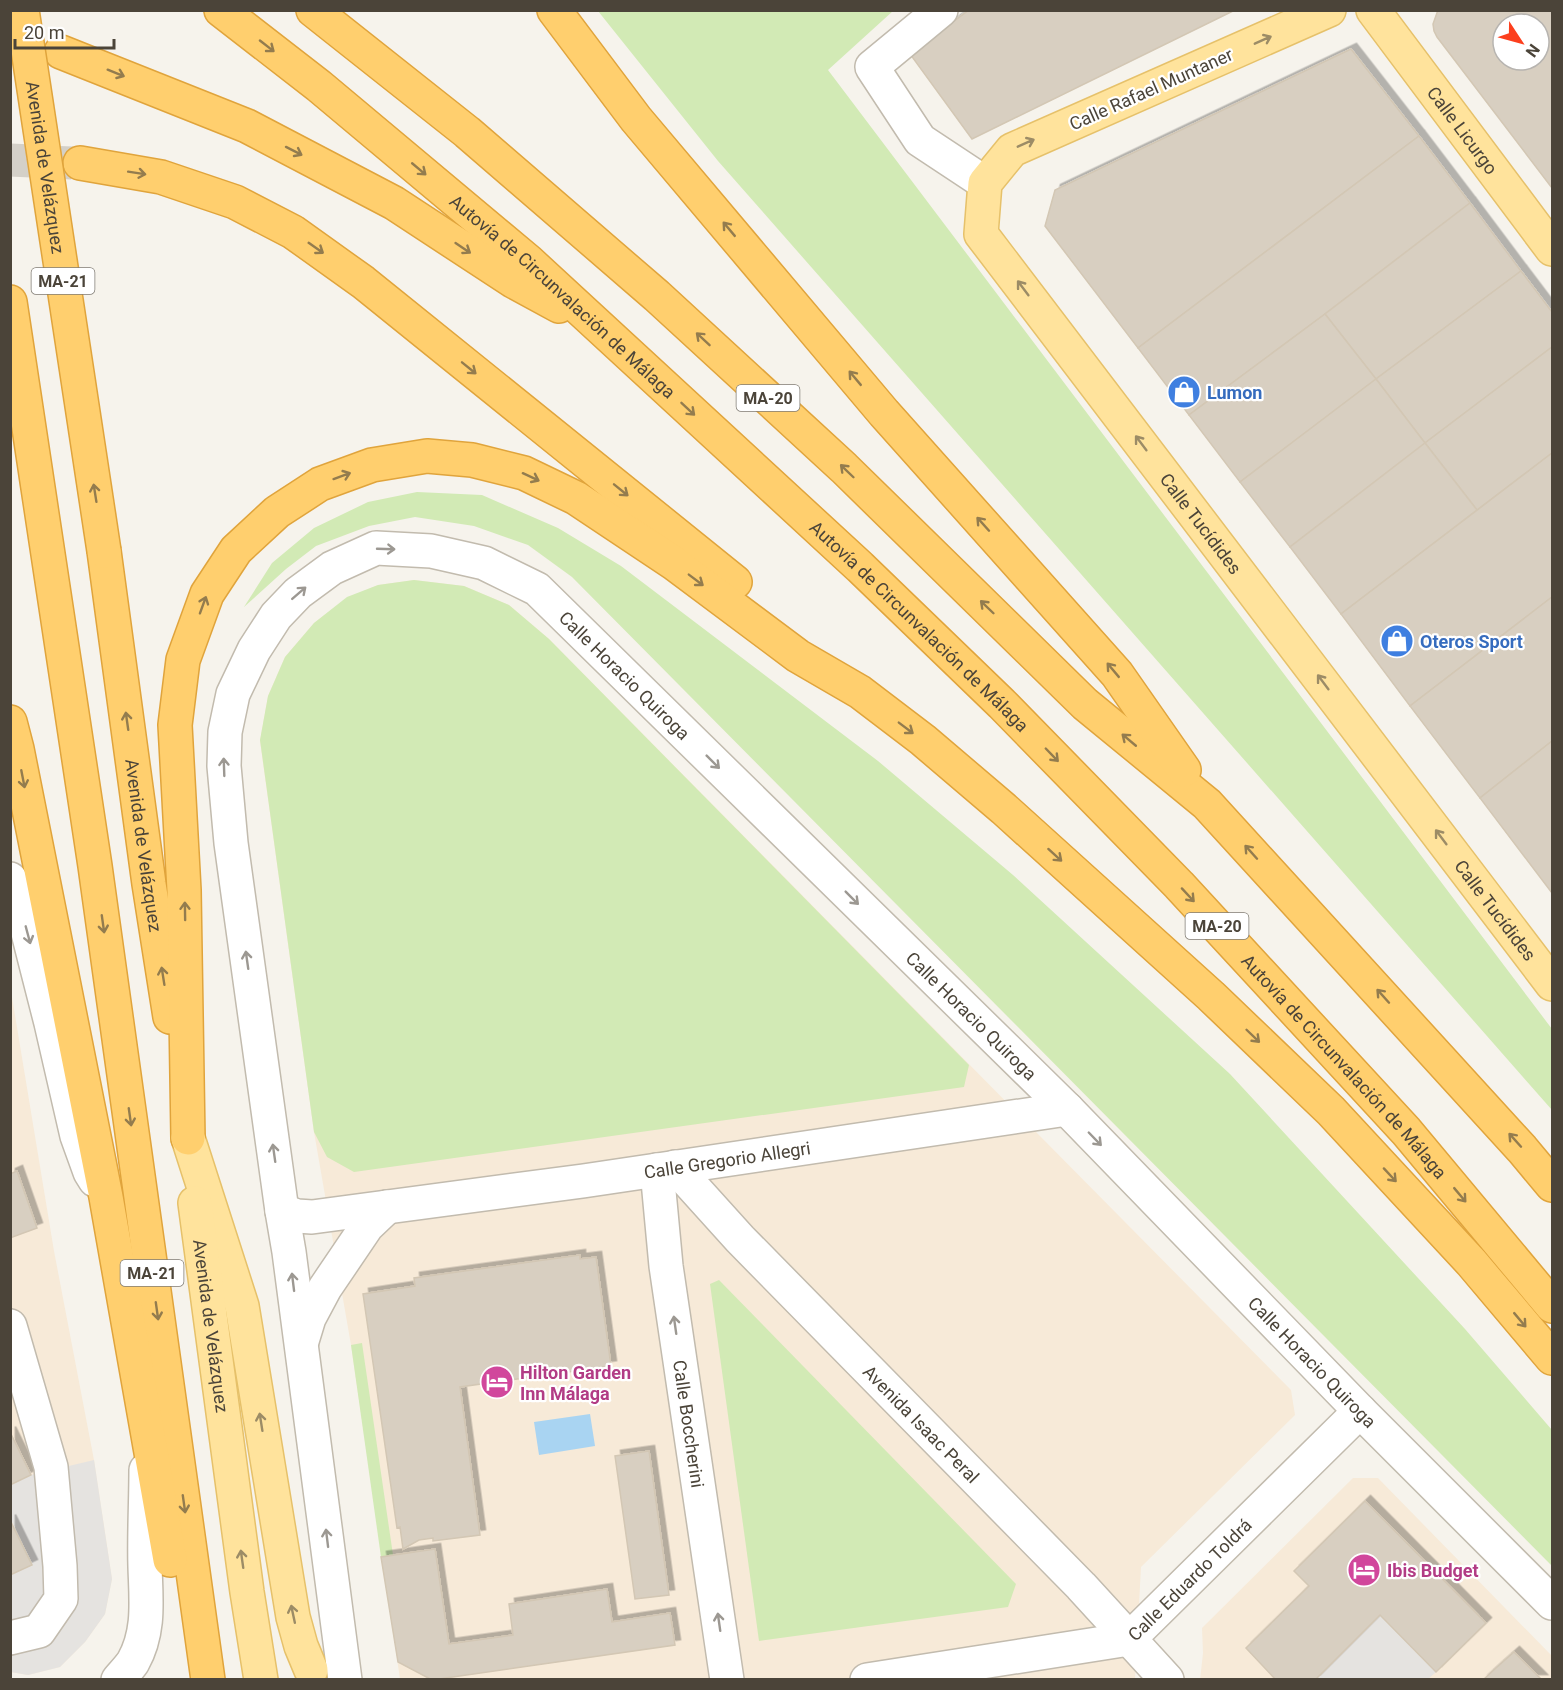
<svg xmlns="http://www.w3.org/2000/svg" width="1563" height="1690" font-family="Roboto,sans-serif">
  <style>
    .commercial { fill: #f7ead8 }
    .green { fill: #d2eab5 }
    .parking { fill: #e5e3e0 }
    .water { fill: #a9d4f2 }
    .building { fill: #d8cfc1; stroke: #d3c7b4; stroke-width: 1.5; fill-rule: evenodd; filter: url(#shadow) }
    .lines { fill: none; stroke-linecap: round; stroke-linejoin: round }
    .highway-tunnel { stroke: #d4d0c8; stroke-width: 33; stroke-dasharray: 33 16; stroke-linecap: butt }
    .minor-casing { stroke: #c2bbae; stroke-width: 36 }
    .major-casing { stroke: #e6c16a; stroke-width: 36 }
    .highway-casing { stroke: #e0a43c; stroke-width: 36 }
    .minor { stroke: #fff; stroke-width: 33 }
    .major { stroke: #ffe39c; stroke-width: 33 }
    .highway { stroke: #ffcf6e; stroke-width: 33 }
    .highway-bridge-casing { stroke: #e0a43c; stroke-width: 36; stroke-linecap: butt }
    .highway-bridge { stroke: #ffcf6e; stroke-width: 33 }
    .oneway { stroke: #9c8c66 }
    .oneway2 { stroke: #937c4e }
    .oneway3 { stroke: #9c9892 }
    .labels { text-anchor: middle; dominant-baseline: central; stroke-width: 4.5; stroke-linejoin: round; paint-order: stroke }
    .shield { fill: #fff; stroke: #817c74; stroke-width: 1.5 }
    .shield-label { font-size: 16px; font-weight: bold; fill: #4b4439 }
    .street-label { font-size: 18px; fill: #4b4439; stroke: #fff }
    .shop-label { font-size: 18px; font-weight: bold; fill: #366cbe; stroke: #fff; text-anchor: start }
    .hotel-label { font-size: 18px; font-weight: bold; fill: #b23c85; stroke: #fff; text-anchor: start }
  </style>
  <defs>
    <filter id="shadow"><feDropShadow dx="5.5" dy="-5.5" stdDeviation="0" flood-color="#0004"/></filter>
  </defs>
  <rect width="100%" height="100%" fill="#f6f3ec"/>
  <g class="commercial">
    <path d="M414,580L464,586L509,605L549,639L1291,1390L1295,1415L1141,1567L1135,1679H400L351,1345L314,1132L260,741L268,696L285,657L314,623L347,598L378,585Z"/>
    <path d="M10,985L54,1251L94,1460L112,1579L105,1614L85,1642L60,1667L28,1675L10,1672Z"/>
    <path d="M1353,1478H1378L1552,1656V1679L1200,1680L1203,1653L1202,1628Z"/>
  </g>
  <g class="green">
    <path d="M598,11H893L828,70L1552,1029V1110L718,161Z"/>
    <path d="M417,492L482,495L558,528L621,566L878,761L1013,875L1230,1074L1465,1329L1552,1430V1566L572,577L528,545L474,526L415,517L369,526L316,546L286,569L244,607L272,563L314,528L368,502Z"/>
    <path d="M414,580L464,586L509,605L549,639L969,1065L964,1087L354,1172L327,1157L314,1132L260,740L268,696L285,657L314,623L347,597L378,585Z"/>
    <path d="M719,1280L1016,1584L1008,1607L759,1641L710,1284Z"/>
    <path d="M362,1343L393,1555L381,1557L351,1345Z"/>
  </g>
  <g class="parking">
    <path d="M94,1460L112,1579L105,1614L85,1642L60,1667L28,1675L11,1672V1575L32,1565L11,1520V1485L31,1475Z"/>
    <path d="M1380,1615L1436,1672L1428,1679L1315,1680Z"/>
  </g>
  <path class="water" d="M590,1414L595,1446L539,1455L534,1422Z"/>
  <g class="building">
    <path d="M969,10H1235L972,139L910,54Z"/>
    <path d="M1438,10H1552V188L1437,37L1434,31L1433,24ZM1503,24H1539V60H1503Z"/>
    <path d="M1351,49L1419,136L1138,348L1045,226L1055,190Z"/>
    <path d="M1419,136L1470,203L1325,314L1189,415L1138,348Z"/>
    <path d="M1470,203L1521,271L1376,379L1325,314Z"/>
    <path d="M1521,271L1552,312V347L1425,443L1376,379Z"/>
    <path d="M1325,314L1376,379L1240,482L1189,415Z"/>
    <path d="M1552,347V453L1477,510L1425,443Z"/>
    <path d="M1376,379L1425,443L1290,547L1240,482Z"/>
    <path d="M1425,443L1477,510L1341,614L1290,547Z"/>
    <path d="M1552,453V597L1410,706L1341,614Z"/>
    <path d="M1552,597V741L1480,798L1410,706Z"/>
    <path d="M1552,741V893L1480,798Z"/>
    <path d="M17,1171L37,1228L10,1238V1174Z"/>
    <path d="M580,1255V1259L596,1257L611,1366L460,1387L480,1535L433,1541V1538L419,1540L403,1549L400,1527L397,1528L363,1294L415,1286L414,1278Z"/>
    <path d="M10,1432L31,1475L10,1485Z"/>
    <path d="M649,1451L669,1595L635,1599L615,1456Z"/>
    <path d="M1365,1501L1486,1623L1436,1672L1380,1615L1315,1680H1276L1246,1648L1309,1586L1294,1571Z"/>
    <path d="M10,1520L32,1565L10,1575Z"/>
    <path d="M435,1549L449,1644L513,1635L509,1604L607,1589L612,1622L670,1613L675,1645L432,1680L398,1662L381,1557Z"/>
    <path d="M1514,1652L1542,1680H1483L1496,1668Z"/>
  </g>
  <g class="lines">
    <path class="highway-tunnel" d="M10,160L72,163"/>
    <defs>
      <g id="minor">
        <path d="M941,10L872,67L920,140L985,183"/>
        <path d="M10,879L27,929L51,1023L77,1136L90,1172L95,1180"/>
        <path id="s1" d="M675,1167L740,1239L1081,1586L1167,1680"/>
        <path id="s2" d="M657,1170L666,1266L727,1680"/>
        <path id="s3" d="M282,1211L297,1216L312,1217L583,1181L1067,1109"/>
        <path d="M10,1326L51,1467L60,1566L61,1599L39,1631L10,1638"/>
        <path d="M302,1341L309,1318L325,1288L367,1226L387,1207"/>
        <path d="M118,1680C123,1674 129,1668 133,1662C150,1632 146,1600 145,1567C144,1535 146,1502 146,1470"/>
        <path id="s4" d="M345,1680L289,1252L282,1211L231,843L224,766L225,732L233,694L254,650L276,616L298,593L332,568L376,548L431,551L484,563L537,589L1067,1109L1360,1411L1552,1603"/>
        <path id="s5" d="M867,1680L1129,1639L1360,1411"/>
      </g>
      <g id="major">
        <path id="s6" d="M1329,10L1012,150L985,183L981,234L1552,984"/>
        <path id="s7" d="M1373,10L1552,249"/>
        <path d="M188,1138L242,1306L293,1617L301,1646L311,1670"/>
        <path id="s8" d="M195,1203L247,1592L261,1680"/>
      </g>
      <g id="highway">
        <path id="s9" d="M221,10L319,86L528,261L860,567L1002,704L1179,885L1406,1131L1552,1306"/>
        <path d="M313,10L467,132L657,296L844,468L1085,704L1207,804L1522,1149L1552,1185"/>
        <path d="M554,10L636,119L884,413L1117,674L1184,770"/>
        <path d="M61,52L247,126L394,203L513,281L559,306"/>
        <path d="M80,163L161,177L235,202L293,232L363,282L735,582"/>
        <path d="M10,302L95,866L208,1680"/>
        <path id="s10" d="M104,551L149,884L170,1017"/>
        <path d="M10,722L17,749L106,1197L170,1560"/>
        <path d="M188,1138L184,890L175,725L183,660L207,594L236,550L277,512L320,484L372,465L427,456L472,460L524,473L576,498L675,564L798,656L860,692L923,740L1004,809L1211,996L1331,1111L1471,1262L1552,1358"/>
      </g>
    </defs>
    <use href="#minor" class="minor-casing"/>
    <use href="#major" class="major-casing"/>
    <use href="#highway" class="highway-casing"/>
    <use href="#minor" class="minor"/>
    <use href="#major" class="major"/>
    <use href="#highway" class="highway"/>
    <defs>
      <g id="highway-bridge">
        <path id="s11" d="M22,10L104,551"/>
      </g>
    </defs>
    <use href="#highway-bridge" class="highway-bridge-casing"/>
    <use href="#highway-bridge" class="highway-bridge"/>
  </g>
  <defs><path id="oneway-shaft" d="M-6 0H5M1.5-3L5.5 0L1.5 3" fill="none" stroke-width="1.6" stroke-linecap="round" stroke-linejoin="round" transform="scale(1.5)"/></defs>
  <g class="oneway">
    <use href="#oneway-shaft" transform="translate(1263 40) rotate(-24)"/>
    <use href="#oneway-shaft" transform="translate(1026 143) rotate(-24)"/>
    <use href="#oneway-shaft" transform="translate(1023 288) rotate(-127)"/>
    <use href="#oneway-shaft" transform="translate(1141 443) rotate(-127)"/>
    <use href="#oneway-shaft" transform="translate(1323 682) rotate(-127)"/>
    <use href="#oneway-shaft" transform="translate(1441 837) rotate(-127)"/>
    <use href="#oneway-shaft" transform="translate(261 1422) rotate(-99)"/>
    <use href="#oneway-shaft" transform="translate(242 1559) rotate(-98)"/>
    <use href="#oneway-shaft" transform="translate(293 1614) rotate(-102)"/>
  </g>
  <g class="oneway2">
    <use href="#oneway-shaft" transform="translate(267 46) rotate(38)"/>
    <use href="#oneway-shaft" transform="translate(116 73) rotate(22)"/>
    <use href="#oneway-shaft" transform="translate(294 151) rotate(27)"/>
    <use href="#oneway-shaft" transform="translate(419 169) rotate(40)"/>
    <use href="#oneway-shaft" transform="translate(137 173) rotate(9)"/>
    <use href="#oneway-shaft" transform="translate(729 229) rotate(-130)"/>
    <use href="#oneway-shaft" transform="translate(316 248) rotate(35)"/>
    <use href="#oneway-shaft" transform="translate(463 248) rotate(34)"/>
    <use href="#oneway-shaft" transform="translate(703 339) rotate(-137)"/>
    <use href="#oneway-shaft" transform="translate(469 368) rotate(39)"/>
    <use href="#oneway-shaft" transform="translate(855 378) rotate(-130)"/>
    <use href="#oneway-shaft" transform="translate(688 409) rotate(43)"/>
    <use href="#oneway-shaft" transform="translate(847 471) rotate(-136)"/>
    <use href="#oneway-shaft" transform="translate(342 476) rotate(-20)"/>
    <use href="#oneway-shaft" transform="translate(531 477) rotate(25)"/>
    <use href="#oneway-shaft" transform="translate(621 490) rotate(39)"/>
    <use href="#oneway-shaft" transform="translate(95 493) rotate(-99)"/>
    <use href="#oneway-shaft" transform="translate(983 524) rotate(-132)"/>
    <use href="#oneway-shaft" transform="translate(696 580) rotate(37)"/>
    <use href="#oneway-shaft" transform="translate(203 605) rotate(-70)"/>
    <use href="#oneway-shaft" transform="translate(987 607) rotate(-136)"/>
    <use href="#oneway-shaft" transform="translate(1113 670) rotate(-130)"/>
    <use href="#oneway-shaft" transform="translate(127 721) rotate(-98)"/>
    <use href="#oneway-shaft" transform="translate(906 728) rotate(37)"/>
    <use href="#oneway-shaft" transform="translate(1129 740) rotate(-140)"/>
    <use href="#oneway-shaft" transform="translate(1052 755) rotate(46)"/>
    <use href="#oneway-shaft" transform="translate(23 779) rotate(79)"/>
    <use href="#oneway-shaft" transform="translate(1251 852) rotate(-132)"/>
    <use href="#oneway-shaft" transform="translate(1055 855) rotate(42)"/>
    <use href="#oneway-shaft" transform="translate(1188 895) rotate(47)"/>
    <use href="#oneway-shaft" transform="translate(185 911) rotate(-91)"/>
    <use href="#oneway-shaft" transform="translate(103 924) rotate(82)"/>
    <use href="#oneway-shaft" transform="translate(163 976) rotate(-99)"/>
    <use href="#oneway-shaft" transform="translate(1383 996) rotate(-132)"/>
    <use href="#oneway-shaft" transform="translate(1253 1036) rotate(44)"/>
    <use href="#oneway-shaft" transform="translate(130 1117) rotate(82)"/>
    <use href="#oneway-shaft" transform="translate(1515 1140) rotate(-132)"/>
    <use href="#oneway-shaft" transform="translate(1390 1175) rotate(47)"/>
    <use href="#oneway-shaft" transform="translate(1460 1195) rotate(50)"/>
    <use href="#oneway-shaft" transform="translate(157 1311) rotate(82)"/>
    <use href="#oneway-shaft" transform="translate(1520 1320) rotate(50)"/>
    <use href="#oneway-shaft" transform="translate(184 1504) rotate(82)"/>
  </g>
  <g class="oneway3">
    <use href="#oneway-shaft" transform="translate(386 549) rotate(2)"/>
    <use href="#oneway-shaft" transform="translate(299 593) rotate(-41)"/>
    <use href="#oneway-shaft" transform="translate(713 762) rotate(45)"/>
    <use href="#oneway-shaft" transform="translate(224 767) rotate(-92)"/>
    <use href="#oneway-shaft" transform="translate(852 898) rotate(45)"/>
    <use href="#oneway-shaft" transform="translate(28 935) rotate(75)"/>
    <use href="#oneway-shaft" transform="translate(247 960) rotate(-98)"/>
    <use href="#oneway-shaft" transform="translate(1095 1139) rotate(46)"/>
    <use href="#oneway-shaft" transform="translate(274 1153) rotate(-98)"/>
    <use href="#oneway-shaft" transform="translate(293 1282) rotate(-97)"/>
    <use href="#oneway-shaft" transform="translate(675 1325) rotate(-98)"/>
    <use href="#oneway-shaft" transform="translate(327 1538) rotate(-97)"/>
    <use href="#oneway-shaft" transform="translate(719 1622) rotate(-98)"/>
  </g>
  <defs>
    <symbol id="shop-disc" viewBox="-11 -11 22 22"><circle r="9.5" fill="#3f7fe0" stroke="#fff"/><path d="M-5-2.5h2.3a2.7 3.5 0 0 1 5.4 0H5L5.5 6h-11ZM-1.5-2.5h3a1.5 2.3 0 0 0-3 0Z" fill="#fff"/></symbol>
    <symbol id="hotel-disc" viewBox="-11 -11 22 22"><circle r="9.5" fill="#d1479c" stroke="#fff"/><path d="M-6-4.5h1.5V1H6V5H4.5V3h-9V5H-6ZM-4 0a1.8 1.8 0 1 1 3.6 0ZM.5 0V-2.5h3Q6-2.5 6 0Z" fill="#fff"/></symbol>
  </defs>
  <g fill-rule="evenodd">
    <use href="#shop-disc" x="1165" y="373" width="38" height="38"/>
    <use href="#shop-disc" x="1378" y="622" width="38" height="38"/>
    <use href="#hotel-disc" x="478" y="1363" width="38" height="38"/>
    <use href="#hotel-disc" x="1345" y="1551" width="38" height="38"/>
  </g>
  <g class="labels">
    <g class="shield">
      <rect x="31.5" y="268" width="63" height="26" rx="4.5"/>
      <rect x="736.5" y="385" width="63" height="26" rx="4.5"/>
      <rect x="1185.5" y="913" width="63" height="26" rx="4.5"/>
      <rect x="120.5" y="1260" width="63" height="26" rx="4.5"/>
    </g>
    <g class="shield-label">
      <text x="63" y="281">MA-21</text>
      <text x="768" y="398">MA-20</text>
      <text x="1217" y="926">MA-20</text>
      <text x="152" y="1273">MA-21</text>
    </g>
    <g class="street-label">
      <text transform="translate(1151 89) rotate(-24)">Calle Rafael Muntaner</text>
      <text stroke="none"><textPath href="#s7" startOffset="150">Calle Licurgo</textPath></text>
      <text stroke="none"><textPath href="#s11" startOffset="159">Avenida de Velázquez</textPath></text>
      <text stroke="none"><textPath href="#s9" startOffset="446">Autovía de Circunvalación de Málaga</textPath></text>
      <text stroke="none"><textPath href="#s6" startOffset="804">Calle Tucídides</textPath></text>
      <text stroke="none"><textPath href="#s9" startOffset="932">Autovía de Circunvalación de Málaga</textPath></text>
      <text stroke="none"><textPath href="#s4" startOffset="1498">Calle Horacio Quiroga</textPath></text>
      <text stroke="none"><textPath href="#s10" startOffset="297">Avenida de Velázquez</textPath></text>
      <text stroke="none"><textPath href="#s6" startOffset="1290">Calle Tucídides</textPath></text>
      <text stroke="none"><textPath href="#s4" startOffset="1984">Calle Horacio Quiroga</textPath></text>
      <text stroke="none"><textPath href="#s9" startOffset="1544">Autovía de Circunvalación de Málaga</textPath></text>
      <text stroke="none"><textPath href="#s3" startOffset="450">Calle Gregorio Allegri</textPath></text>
      <text stroke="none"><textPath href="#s8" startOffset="124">Avenida de Velázquez</textPath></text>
      <text stroke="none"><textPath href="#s4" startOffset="2470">Calle Horacio Quiroga</textPath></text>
      <text stroke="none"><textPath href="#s1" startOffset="356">Avenida Isaac Peral</textPath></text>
      <text stroke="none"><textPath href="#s2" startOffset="256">Calle Boccherini</textPath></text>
      <text stroke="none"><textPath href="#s5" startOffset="350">Calle Eduardo Toldrá</textPath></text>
    </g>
    <g class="shop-label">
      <text x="1207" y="392">Lumon</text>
      <text x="1420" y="641">Oteros Sport</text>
    </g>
    <g class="hotel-label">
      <text x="520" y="1372">Hilton Garden<tspan x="520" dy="21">Inn Málaga</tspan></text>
      <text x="1387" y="1570">Ibis Budget</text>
    </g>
  </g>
  <rect width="1563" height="1690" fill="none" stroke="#4b4439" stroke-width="24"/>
  <g transform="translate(1521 42) rotate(126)"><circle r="28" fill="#ffffff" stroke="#b7b4b0" stroke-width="1.5"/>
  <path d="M0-4.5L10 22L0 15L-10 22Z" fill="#fc3f1d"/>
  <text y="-9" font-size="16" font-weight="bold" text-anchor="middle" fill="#4b4439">N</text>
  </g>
  <path d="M15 39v9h99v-9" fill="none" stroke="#4b4439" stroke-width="3"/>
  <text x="24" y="39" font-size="18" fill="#4b4439" stroke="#ffffff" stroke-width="4.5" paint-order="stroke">20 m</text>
</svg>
